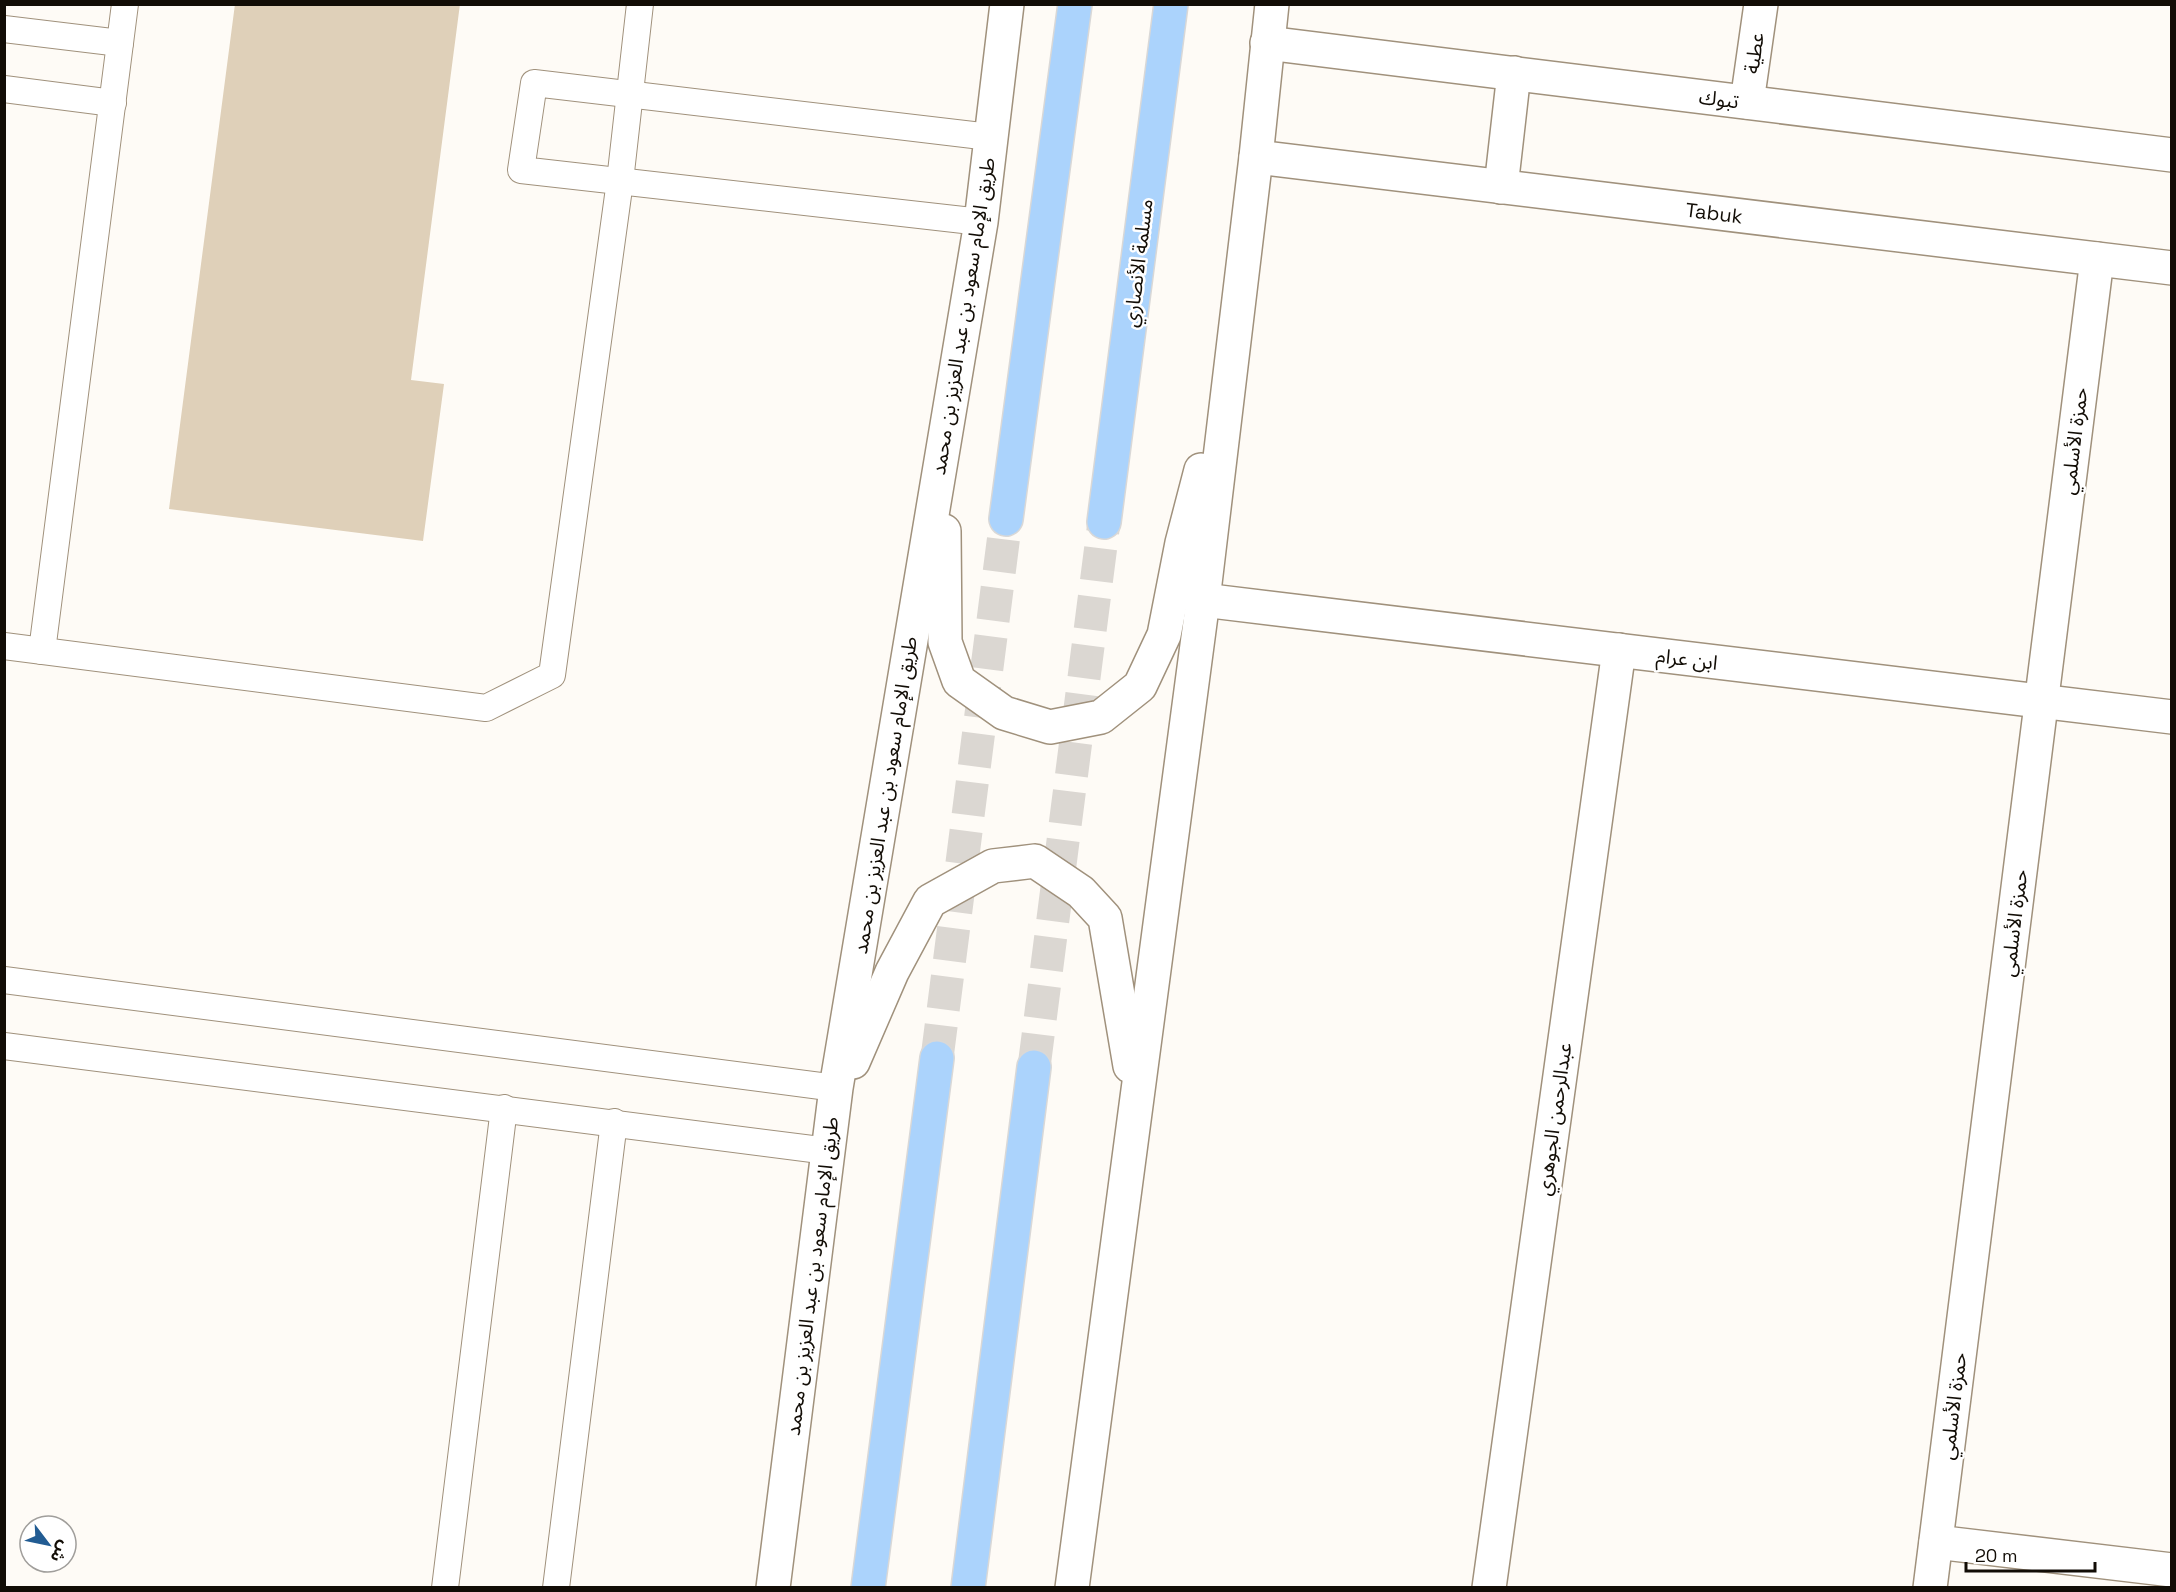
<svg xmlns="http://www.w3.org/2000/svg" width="2176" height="1592" font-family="'Space Grotesk','Noto Sans Arabic',sans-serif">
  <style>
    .building { fill: #dfd0b9 }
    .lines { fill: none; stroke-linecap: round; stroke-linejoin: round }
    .primary-tunnel { stroke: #dbd7d2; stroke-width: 33; stroke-dasharray: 33 16; stroke-linecap: butt }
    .service-casing { stroke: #a0917c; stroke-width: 28 }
    .minor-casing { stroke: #a0917c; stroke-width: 36 }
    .tertiary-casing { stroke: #a0917c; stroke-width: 36 }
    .primary-casing { stroke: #d9d8d7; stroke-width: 36 }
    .service { stroke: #fff; stroke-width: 26 }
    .minor { stroke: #fff; stroke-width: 33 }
    .tertiary { stroke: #fff; stroke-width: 33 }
    .primary { stroke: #abd3fc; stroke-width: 33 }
    .labels { text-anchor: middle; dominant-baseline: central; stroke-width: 5; stroke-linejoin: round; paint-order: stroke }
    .street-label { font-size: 20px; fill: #120d06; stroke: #fff }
  </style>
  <rect width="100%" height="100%" fill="#fefbf6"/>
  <path class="building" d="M235,4H460L411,380L444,384L423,541L169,509Z"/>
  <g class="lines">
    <g class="primary-tunnel">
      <path d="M937,1058L1006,519"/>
      <path d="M1034,1067L1104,522"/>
    </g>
    <defs>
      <g id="service">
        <path d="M4,29L120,43"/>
        <path d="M4,89L113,103"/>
        <path d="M981,222L521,170L534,83L990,137"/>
        <path d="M4,646L486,708L552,675L620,181L640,4"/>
        <path d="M42,651L125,4"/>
        <path d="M4,980L836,1088"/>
        <path d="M4,1046L828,1151"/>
        <path d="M445,1588L504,1108"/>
        <path d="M556,1588L614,1122"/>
      </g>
      <g id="minor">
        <path d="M1747,102L1761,4"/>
        <path d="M1203,600L2172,717"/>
        <path d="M1936,1542L2172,1570"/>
        <path d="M1489,1588L1619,650"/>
        <path d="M1930,1588L2097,259"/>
      </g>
      <g id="tertiary">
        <path d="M1267,43L2172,155"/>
        <path d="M1256,157L2172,268"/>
        <path d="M1501,187L1514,73"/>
        <path d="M944,531L945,642L959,681L1004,713L1050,727L1101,717L1140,686L1164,635L1182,543L1201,470"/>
        <path d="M853,1062L892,972L930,901L993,866L1035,861L1081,892L1105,918L1130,1066"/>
        <path d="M773,1588L836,1088L981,222L1007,4"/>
        <path d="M1072,1588L1203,600L1256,157L1272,4"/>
      </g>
      <g id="primary">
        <path d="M1006,519L1075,4"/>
        <path d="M1104,522L1171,4"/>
        <path d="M868,1588L937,1058"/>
        <path d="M968,1588L1034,1067"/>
      </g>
    </defs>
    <use href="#service" class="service-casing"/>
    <use href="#minor" class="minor-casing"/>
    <use href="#tertiary" class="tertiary-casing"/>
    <use href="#primary" class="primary-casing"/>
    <use href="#service" class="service"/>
    <use href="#minor" class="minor"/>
    <use href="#tertiary" class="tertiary"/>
    <use href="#primary" class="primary"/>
  </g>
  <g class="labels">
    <g class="street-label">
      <text transform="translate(1754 53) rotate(-82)">عطية</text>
      <text transform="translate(1719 99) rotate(7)">تبوك</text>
      <text transform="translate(1714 213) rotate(7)">Tabuk</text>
      <text transform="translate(1138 263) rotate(-83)">مسلمة الأنصاري</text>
      <text transform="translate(963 316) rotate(-81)">طريق الإمام سعود بن عبد العزيز بن محمد</text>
      <text transform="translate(2074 441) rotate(-83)">حمزة الأسلمي</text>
      <text transform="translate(1687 659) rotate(7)">ابن عرام</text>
      <text transform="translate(885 795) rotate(-81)">طريق الإمام سعود بن عبد العزيز بن محمد</text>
      <text transform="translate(2014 923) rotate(-83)">حمزة الأسلمي</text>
      <text transform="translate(1554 1119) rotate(-82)">عبدالرحمن الجوهري</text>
      <text transform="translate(812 1276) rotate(-83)">طريق الإمام سعود بن عبد العزيز بن محمد</text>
      <text transform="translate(1953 1406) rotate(-83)">حمزة الأسلمي</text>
    </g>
  </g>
  <rect width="2176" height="1592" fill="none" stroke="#120d06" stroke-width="12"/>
  <g transform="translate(48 1544) rotate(122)"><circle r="28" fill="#ffffff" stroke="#a09e9b" stroke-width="1.5"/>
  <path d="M0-4.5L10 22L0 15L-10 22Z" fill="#225c93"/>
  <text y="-9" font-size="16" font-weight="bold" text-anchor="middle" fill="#120d06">ش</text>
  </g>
  <path d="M1966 1562v9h129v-9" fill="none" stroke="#120d06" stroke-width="3"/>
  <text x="1975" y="1562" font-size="18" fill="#120d06" stroke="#ffffff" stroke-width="4.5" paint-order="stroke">20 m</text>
</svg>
